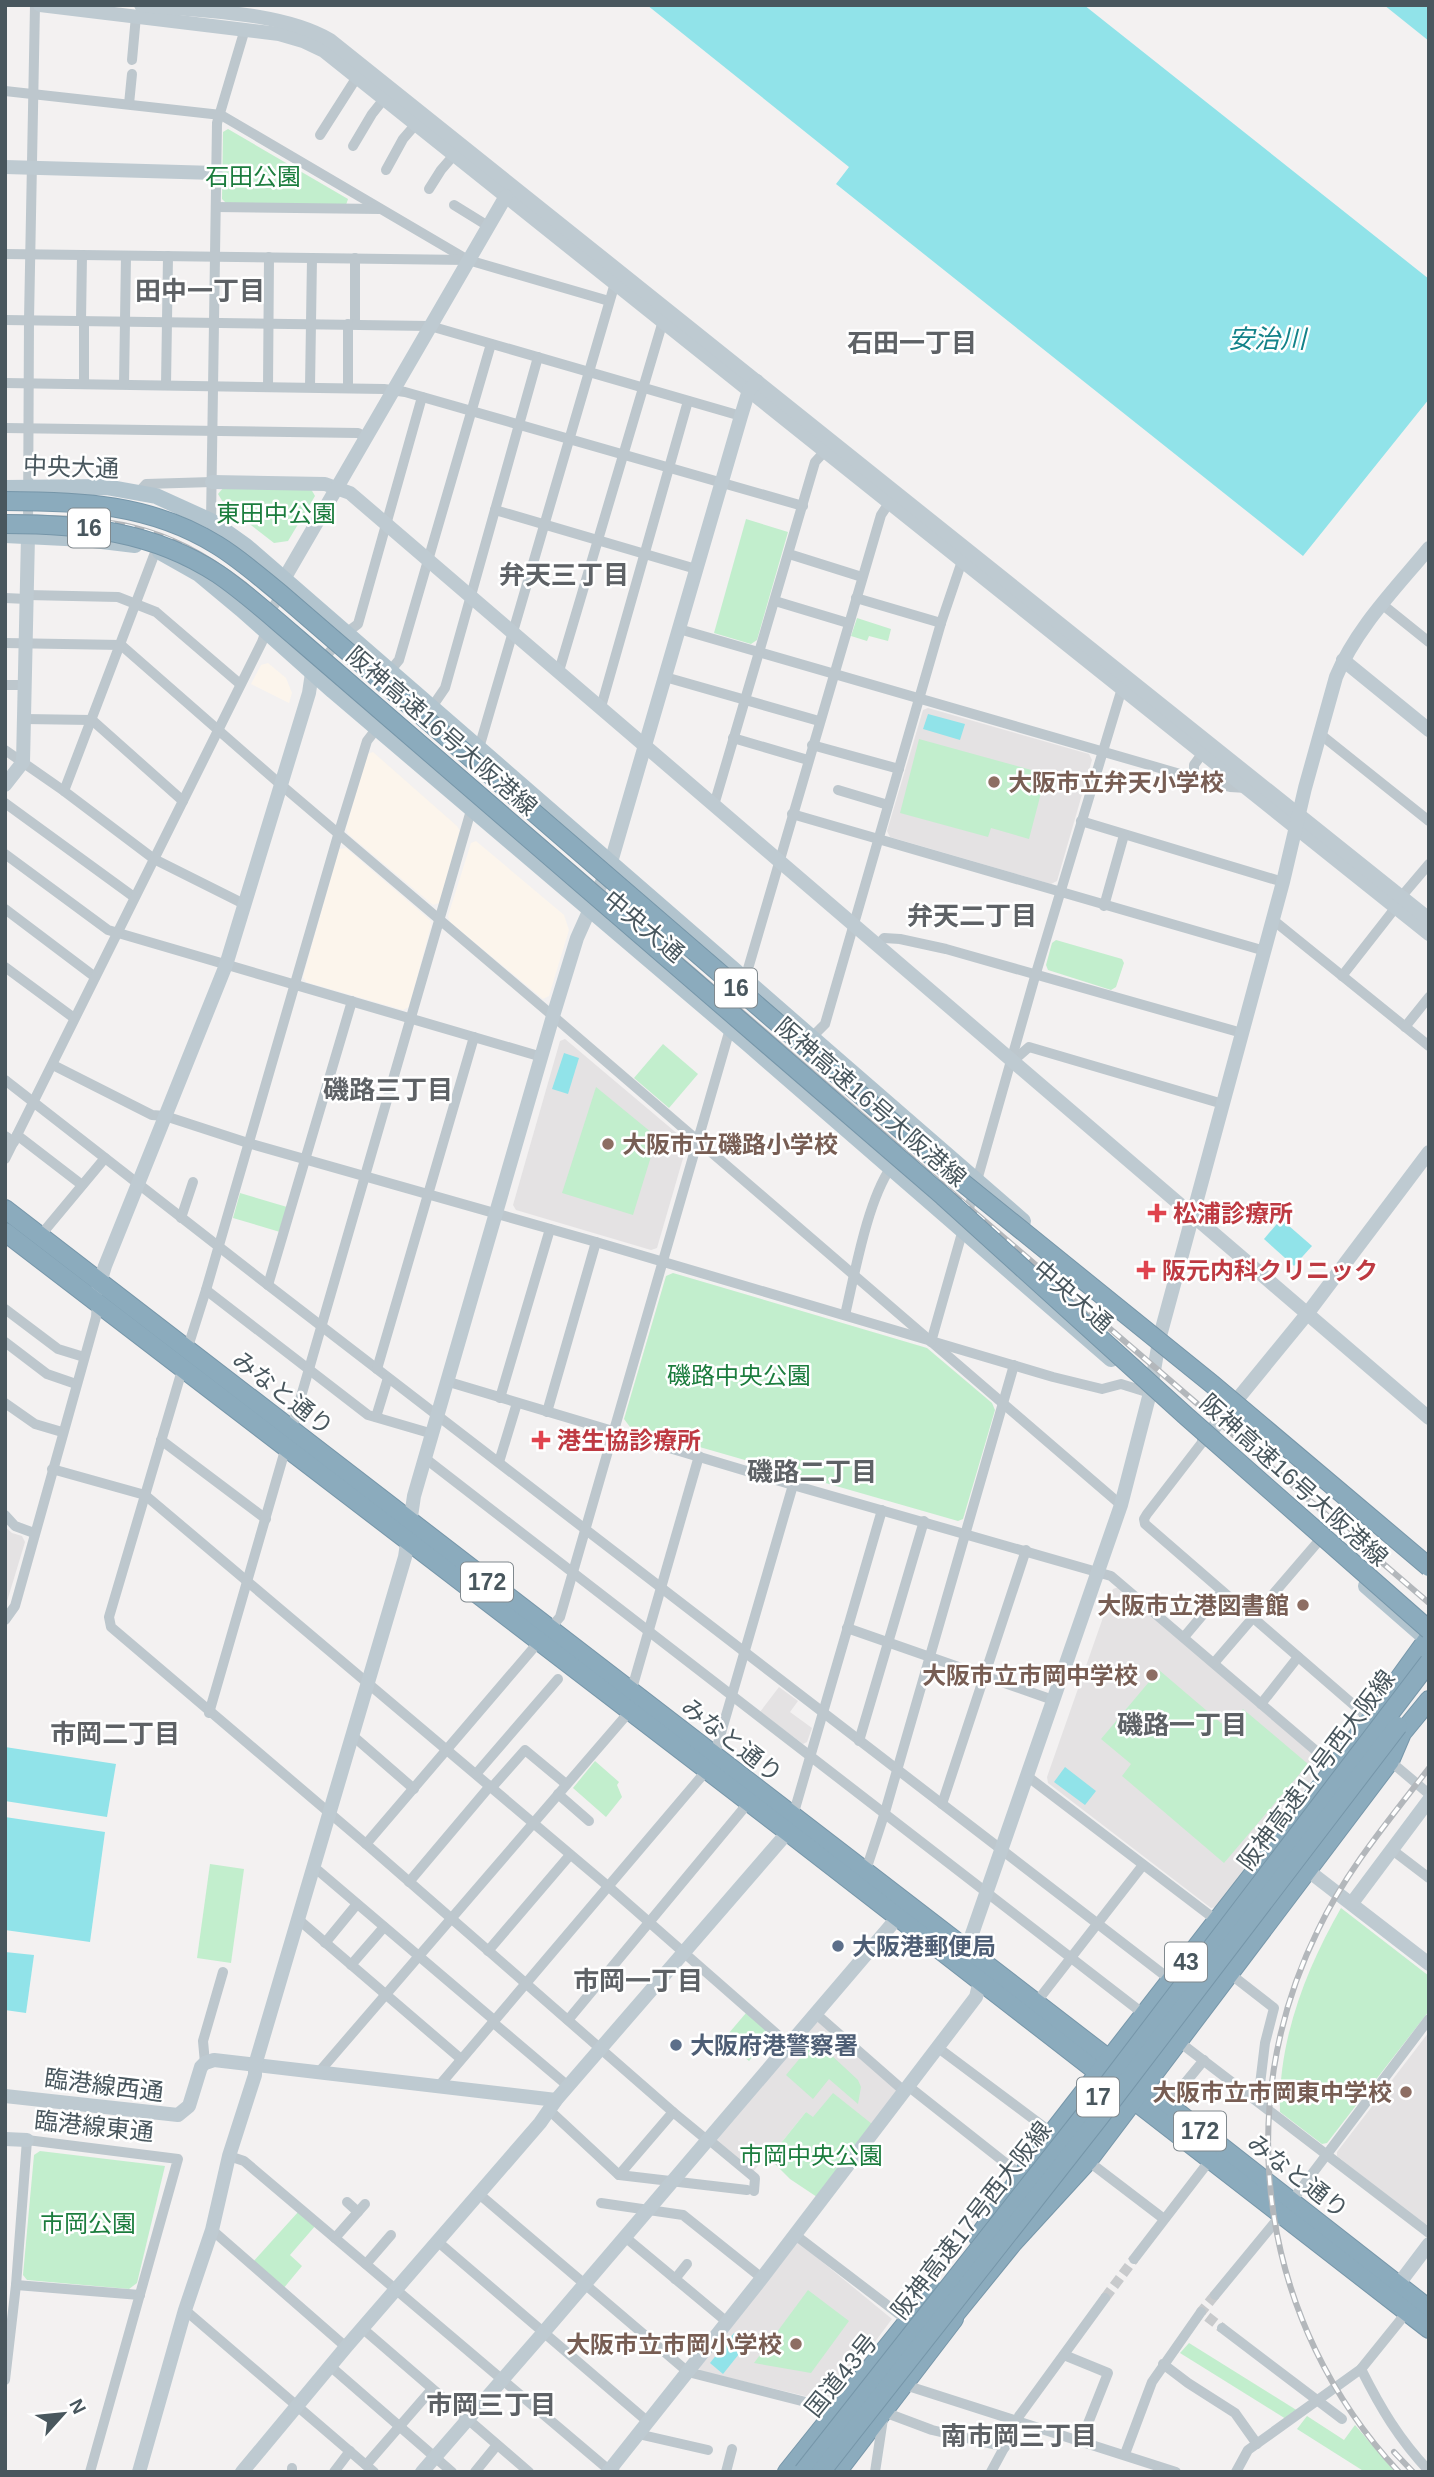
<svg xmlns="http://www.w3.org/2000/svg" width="1434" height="2477" font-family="Arial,'Noto Sans JP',sans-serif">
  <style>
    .commercial { fill: #fcf5ec }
    .education { fill: #e4e2e3 }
    .green { fill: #c2eecd }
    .water { fill: #91e3e9 }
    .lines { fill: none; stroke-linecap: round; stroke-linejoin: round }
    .street-tunnel { stroke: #c8cacc; stroke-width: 10; stroke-dasharray: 10 5; stroke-linecap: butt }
    .highway-casing { stroke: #7696a9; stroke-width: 20 }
    .street { stroke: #bdc7cd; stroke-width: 10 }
    .secondary { stroke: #becad1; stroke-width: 14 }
    .primary { stroke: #b2c4ce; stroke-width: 16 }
    .highway { stroke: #8babbd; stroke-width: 18 }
    .rail-casing { stroke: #b3b7bb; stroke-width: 6 }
    .rail { stroke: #fff; stroke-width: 3.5; stroke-dasharray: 10; stroke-linecap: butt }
    .highway-bridge-casing { stroke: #7696a9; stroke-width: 20; stroke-linecap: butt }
    .highway-bridge { stroke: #8babbd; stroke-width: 18 }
    .education-dot { fill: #8d6e63; stroke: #fff; stroke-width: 2.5 }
    .health-dot { fill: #e0444e; stroke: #fff; stroke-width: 2.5 }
    .service-dot { fill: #5c6f8a; stroke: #fff; stroke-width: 2.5 }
    .labels { text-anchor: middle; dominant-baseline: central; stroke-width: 5; stroke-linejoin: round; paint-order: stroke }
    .shield { fill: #fff; stroke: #80898e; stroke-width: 2 }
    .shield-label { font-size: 23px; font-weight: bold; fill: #49575e }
    .park-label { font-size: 24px; fill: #1c7d3e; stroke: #fff }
    .street-label { font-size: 24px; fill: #49575e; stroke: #fff }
    .education-label { font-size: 24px; font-weight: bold; fill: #785e54; stroke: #fff; text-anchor: end }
    .health-label { font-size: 24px; font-weight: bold; fill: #be3a42; stroke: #fff; text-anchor: start }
    .service-label { font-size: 24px; font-weight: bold; fill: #4e5e75; stroke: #fff; text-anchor: start }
    .neighbourhood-label { font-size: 26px; font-weight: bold; fill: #5e6266; stroke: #fff }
    .water-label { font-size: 26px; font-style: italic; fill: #138289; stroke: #fff }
  </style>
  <rect width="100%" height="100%" fill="#f3f1f1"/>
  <g class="commercial">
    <path d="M268,663L286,678L292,693L289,703L251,684L261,665Z"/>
    <path d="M373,752L457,826L460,831L439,903L433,905L348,834L346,828L367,754Z"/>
    <path d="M476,841L564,915L569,930L549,996L543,999L450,922L448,916L471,843Z"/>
    <path d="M346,848L430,920L431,926L409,1007L403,1010L306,982L303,977L339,849Z"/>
  </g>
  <g class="education">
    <path d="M928,708L1089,754L1092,760L1057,881L1051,884L890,837L887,831L923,710Z"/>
    <path d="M565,1039L686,1141V1148L657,1248L651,1250L516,1210L513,1205L560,1041Z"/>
    <path d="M5,1527L12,1533L22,1536L25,1542L5,1608Z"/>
    <path d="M1119,1587L1321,1761V1766L1216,1907L1211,1908L1048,1783L1047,1777L1113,1589Z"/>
    <path d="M779,1687L798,1701L790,1712L812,1728L807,1742L803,1744L760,1712Z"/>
    <path d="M816,2020L898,2090L872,2124L813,2118L806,2112L769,2158L766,2156L752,2173L714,2140Z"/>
    <path d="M1429,2032V2224L1424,2225L1337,2156V2152Z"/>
    <path d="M798,2242L892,2319L830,2402L700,2371L699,2368Z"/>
  </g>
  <g class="green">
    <path d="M228,129L348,199L346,205L226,203L222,199L223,132Z"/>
    <path d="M224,487L311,489L315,496L288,541L274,543L224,504L218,494Z"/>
    <path d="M746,519L788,532L757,640L751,644L714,633Z"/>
    <path d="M857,618L891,629L888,641L869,636L867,641L851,636Z"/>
    <path d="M919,739L1046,774L1029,839L991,828L988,837L900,813Z"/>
    <path d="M1056,940L1122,959L1124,963L1116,987L1111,990L1048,970L1046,965L1052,943Z"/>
    <path d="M663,1044L698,1074L669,1108L634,1078Z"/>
    <path d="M596,1087L657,1137L633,1215L562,1193Z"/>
    <path d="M240,1193L287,1207L280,1232L233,1218Z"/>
    <path d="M673,1273L927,1348L992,1403L995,1410L963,1519L958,1521L630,1427L624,1419L666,1276Z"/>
    <path d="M1159,1670L1227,1728L1243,1709L1308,1764L1224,1863L1122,1776L1131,1764L1101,1739Z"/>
    <path d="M595,1761L619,1782L617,1785L622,1797L606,1817L573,1788Z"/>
    <path d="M210,1864L244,1869L231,1963L197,1958Z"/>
    <path d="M1341,1908L1429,1976V2011L1327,2143L1322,2144L1280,2112C1278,2040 1306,1969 1341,1908Z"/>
    <path d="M746,2013L772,2035L749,2061L723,2040Z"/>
    <path d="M815,2040L858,2080L861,2087L858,2104L829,2079L813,2099L786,2075Z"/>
    <path d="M833,2093L872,2124L817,2197L790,2179L769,2158L806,2112L813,2117Z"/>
    <path d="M40,2151L165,2166L137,2283L129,2289L27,2280L23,2275L34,2155Z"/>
    <path d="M299,2211L316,2225L290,2255L302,2266L283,2289L252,2263Z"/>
    <path d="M808,2290L849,2321L811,2373L754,2363Z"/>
    <path d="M1189,2343L1298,2411L1286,2419L1180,2353Z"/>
    <path d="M1307,2416L1344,2440L1355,2425L1395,2472H1365L1297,2429Z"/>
  </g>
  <g class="water">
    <path d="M647,5H1084L1429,279V399L1303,556L836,184L849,167Z"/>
    <path d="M1384,5H1429V41Z"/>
    <path d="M928,714L965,724L960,740L923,729Z"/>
    <path d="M564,1053L579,1058L568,1094L552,1089Z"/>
    <path d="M1281,1219L1312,1246L1294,1266L1264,1239Z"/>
    <path d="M5,1747L116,1764L107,1817L5,1801Z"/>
    <path d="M1065,1767L1096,1791L1085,1805L1054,1782Z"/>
    <path d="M5,1817L105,1832L90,1942L5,1930Z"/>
    <path d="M5,1952L34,1955L26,2013L5,2010Z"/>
    <path d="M734,2333L747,2344L723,2374L710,2363Z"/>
  </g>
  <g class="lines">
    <g class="street-tunnel">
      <path d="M1215,2295L1201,2312L1222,2328"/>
      <path d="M1105,2298L1134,2259"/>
    </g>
    <defs>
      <g id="highway">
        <path d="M5,1209L1144,2086L1429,2309"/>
        <path d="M5,1232L788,1832L1429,2329"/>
        <path d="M978,2237L1052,2133L1322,1785L1429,1637"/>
        <path d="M944,2328L1013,2243L1088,2161L1390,1761L1402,1733L1429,1700"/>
        <path d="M787,2472L908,2321L937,2292"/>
        <path d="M837,2472L954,2319"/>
      </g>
    </defs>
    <use href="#highway" class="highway-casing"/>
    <g class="street">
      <path d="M132,60L136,16"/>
      <path d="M5,91L221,115L468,260L609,301"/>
      <path d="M129,104L132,74"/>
      <path d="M320,135L357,77"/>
      <path d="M353,146L372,114L384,99"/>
      <path d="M386,170L403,139L416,124"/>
      <path d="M429,189L441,170L454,155"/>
      <path d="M454,205L488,226"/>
      <path d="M216,207L380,209"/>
      <path d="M5,254L467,260"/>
      <path d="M355,258V324"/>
      <path d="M5,320L430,326L741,416"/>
      <path d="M81,321L82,255"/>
      <path d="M5,383L384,389L405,392L803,506"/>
      <path d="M84,384V321"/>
      <path d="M124,384L126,256"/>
      <path d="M166,385L168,256"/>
      <path d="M268,387L269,257"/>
      <path d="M310,387L312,258"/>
      <path d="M348,388V324"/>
      <path d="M5,428L358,433L366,437"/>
      <path d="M138,493L146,484L212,482"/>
      <path d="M495,510L696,569"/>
      <path d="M211,521L217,123L245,29"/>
      <path d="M28,529L29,320L35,5"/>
      <path d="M789,554L862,577"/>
      <path d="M27,595L118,597L156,612L240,684"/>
      <path d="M5,598L27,599"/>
      <path d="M856,598L941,623"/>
      <path d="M775,601L848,623"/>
      <path d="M1383,605L1429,642"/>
      <path d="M679,629L1194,778L1230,787L1247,788"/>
      <path d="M5,643L121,645L280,784L553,1016L1121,1505"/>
      <path d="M320,663L346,633L358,624L422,397"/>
      <path d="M390,671L399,660L491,344"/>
      <path d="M559,671L663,321"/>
      <path d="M665,677L819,721"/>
      <path d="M5,685H24"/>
      <path d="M432,707L445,688L538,357"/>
      <path d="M601,707L688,401"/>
      <path d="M24,719L92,720L183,801"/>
      <path d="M1320,734L1429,821"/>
      <path d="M733,738L808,760"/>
      <path d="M812,745L899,769"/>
      <path d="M5,750L64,791L154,859L244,904"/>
      <path d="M481,752L479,748L615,283"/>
      <path d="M1194,778V765L1202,754"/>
      <path d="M838,790L888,805"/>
      <path d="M64,791L156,550"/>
      <path d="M5,803L134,897"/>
      <path d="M714,805L815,462L825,451"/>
      <path d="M792,814L1265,951"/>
      <path d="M1081,821L1283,882"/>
      <path d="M5,854L108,930L542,1057"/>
      <path d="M1401,897L1429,864"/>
      <path d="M1104,906L1124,835"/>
      <path d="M5,909L95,977"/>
      <path d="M1273,920L1429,1046"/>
      <path d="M877,946L884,938L900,939L946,949L1242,1033"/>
      <path d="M5,967L74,1018"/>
      <path d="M1342,976L1396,907"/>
      <path d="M1405,1027L1429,997"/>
      <path d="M812,1037L825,1024L941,623L962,561"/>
      <path d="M1013,1061L1029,1047L1223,1104"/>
      <path d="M53,1065L152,1115L165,1116L248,1143L596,1242L1053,1377L1102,1389L1121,1384L1150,1393"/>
      <path d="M5,1080L268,1285L1172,1981"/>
      <path d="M17,1135L82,1185"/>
      <path d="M5,1136L14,1142"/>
      <path d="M5,1159L262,642L266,631L267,616L283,592"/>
      <path d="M181,1218L193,1182"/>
      <path d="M40,1236L105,1158"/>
      <path d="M268,1285L352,1001"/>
      <path d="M206,1290L368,1415L433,1434"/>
      <path d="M5,1309L58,1349L84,1357"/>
      <path d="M845,1315C855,1273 867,1202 891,1167"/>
      <path d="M5,1342L47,1374L76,1384"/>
      <path d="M931,1342L1036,973L1123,685"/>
      <path d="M187,1350L206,1290L339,832L367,741L377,728"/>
      <path d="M183,1367L109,1617L111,1627L366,1844L673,2112L707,2140"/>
      <path d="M377,1369L474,1037"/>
      <path d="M449,1382L793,1485L1111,1576L1335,1767"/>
      <path d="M500,1398L550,1229"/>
      <path d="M5,1403L35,1424L62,1432"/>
      <path d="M547,1412L596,1242"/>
      <path d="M376,1417L388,1378"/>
      <path d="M291,1431L472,807"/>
      <path d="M161,1440L266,1519"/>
      <path d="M1204,1440L1147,1514L1144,1519L1145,1524L1370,1719"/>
      <path d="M426,1459L1145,2015"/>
      <path d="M499,1462L517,1403"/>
      <path d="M52,1469L145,1495L609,1887L788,2044"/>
      <path d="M5,1515L15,1526L34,1533"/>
      <path d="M5,1620L15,1606L96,1317L97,1303"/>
      <path d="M847,1628L1053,1700"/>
      <path d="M1184,1637L1222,1592"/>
      <path d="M1214,1663L1317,1543"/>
      <path d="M631,1692L699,1456"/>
      <path d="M1261,1704L1298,1657"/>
      <path d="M209,1713L286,1447"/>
      <path d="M353,1736L414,1789"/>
      <path d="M859,1741L924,1521"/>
      <path d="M1390,1761L1429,1794"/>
      <path d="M476,1774L558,1679"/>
      <path d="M1027,1776L1216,1920"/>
      <path d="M558,1794L589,1821"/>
      <path d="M942,1804L1026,1550"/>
      <path d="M792,1819L882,1510"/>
      <path d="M366,1844L560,1617L730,1029V1015L747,995L745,979L881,515L889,503"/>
      <path d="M1391,1849L1429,1878"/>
      <path d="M314,1867L494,2020L496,2025L568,2086"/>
      <path d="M865,1873L885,1812L1014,1365"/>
      <path d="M409,1882L490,1786L494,1785L525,1750L566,1784"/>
      <path d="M299,1920L461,2059"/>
      <path d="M325,1943L357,1904"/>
      <path d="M488,1951L570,1855"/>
      <path d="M351,1965L384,1927"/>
      <path d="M1229,1973L1274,2008L1265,2043L1258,2101"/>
      <path d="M1035,2004L1143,1865"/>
      <path d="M815,2013L904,2091"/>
      <path d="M568,2020L749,1802"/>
      <path d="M1178,2041L1429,2233"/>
      <path d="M937,2047L1052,2133"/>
      <path d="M205,2063L203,2041L223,1972"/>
      <path d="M319,2072L630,1711"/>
      <path d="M908,2086L1022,2176"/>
      <path d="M438,2087L707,1770L714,1757L793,1485"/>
      <path d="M1167,2105L1204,2060"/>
      <path d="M549,2110L619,2175L747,2190"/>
      <path d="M708,2139L755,2178L754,2191"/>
      <path d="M229,2156L244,2161L609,2470L615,2472"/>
      <path d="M1088,2161L1164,2219"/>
      <path d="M619,2175L673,2112"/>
      <path d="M479,2194L688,2372L837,2410"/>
      <path d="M347,2202L358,2212"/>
      <path d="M601,2203L683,2215L762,2278"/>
      <path d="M212,2230L346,2347"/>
      <path d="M794,2234L908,2321"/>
      <path d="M625,2237L727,2322"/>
      <path d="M335,2238L365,2204"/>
      <path d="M437,2241L647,2421"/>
      <path d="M1134,2259L1210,2160"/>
      <path d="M366,2264L391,2235"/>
      <path d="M675,2279L687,2264"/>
      <path d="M16,2285L140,2295"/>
      <path d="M1215,2295L1281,2215L1429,2019"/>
      <path d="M185,2310L374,2472"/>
      <path d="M362,2328L529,2472"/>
      <path d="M1222,2328L1342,2419"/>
      <path d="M1064,2355L1108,2373L1081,2441"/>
      <path d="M1163,2364L1188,2383L1235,2413L1257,2444"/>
      <path d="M330,2366L452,2472"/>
      <path d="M1361,2369C1381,2409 1399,2439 1429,2471"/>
      <path d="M5,2380L16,2285L27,2140L178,2159L90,2472"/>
      <path d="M905,2385L1176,2472"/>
      <path d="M638,2434L708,2450"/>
      <path d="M1125,2454L1152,2382L1201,2312"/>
      <path d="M366,2465L432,2389"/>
      <path d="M292,2472V2468"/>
      <path d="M334,2472L350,2451"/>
      <path d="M475,2472L497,2445"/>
      <path d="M726,2472L732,2449"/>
      <path d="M875,2472L884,2412L932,2430L1005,2447"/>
      <path d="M991,2472L1018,2422L1019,2416L1105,2298"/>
      <path d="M1236,2472L1248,2450L1361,2369L1407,2312"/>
    </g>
    <g class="secondary">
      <path d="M40,5L279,34L303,41L324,51L1429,934"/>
      <path d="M141,5C198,11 281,11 330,40L1429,919"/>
      <path d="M5,167L216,173"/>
      <path d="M212,482L325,484L350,493L1429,1418"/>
      <path d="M284,579L506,196"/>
      <path d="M1343,660L1429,730"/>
      <path d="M5,785L23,762L28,536"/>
      <path d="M98,1289L105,1266L226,965L309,693L312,673"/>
      <path d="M1204,1440L1307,1314L1429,1152"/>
      <path d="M1306,1869L1429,1964"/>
      <path d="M1352,1903L1429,1800"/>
      <path d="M5,2096L178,2115L189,2106L201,2067L205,2063L214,2060L556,2100"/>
      <path d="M5,2139L27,2140"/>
      <path d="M1398,2285L1429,2244"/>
      <path d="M139,2472L185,2310L212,2230L229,2156L255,2075V2065L405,1557L414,1496L553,1016L577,938L611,862L741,416L749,390L757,381"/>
      <path d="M242,2472L346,2347L540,2123L556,2100L788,1832"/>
      <path d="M422,2472L543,2333L898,1917"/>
      <path d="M608,2472L762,2278L976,1997L980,1981L970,1955L972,1934L1121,1505L1150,1393L1160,1336L1283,882L1305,788L1336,677C1356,628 1396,588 1429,548"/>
    </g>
    <g class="primary">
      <path d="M5,488L106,487L156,496L211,521L246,546L390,671L1023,1221"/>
      <path d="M5,535L85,539L135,545"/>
      <path d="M160,552L199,574L241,609L333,691L748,1044L1111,1359"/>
      <path d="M1366,1586L1429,1641"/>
    </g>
    <use href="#highway" class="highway"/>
    <defs>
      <g id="rail">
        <path d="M5,517C109,519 159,519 245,585L1429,1603"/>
        <path d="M1394,2452L1413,2472"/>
        <path d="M1399,2472C1261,2324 1229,2110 1318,1930C1346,1871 1389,1820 1429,1768"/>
      </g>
    </defs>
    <use href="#rail" class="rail-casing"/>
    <use href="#rail" class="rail"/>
    <defs>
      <g id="highway-bridge">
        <path d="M5,501C81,501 151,504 217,545C240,559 260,577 281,594L957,1178L1212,1384L1429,1567"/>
        <path d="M5,524C81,524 153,531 218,574C246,593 272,617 298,639L943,1196L1186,1416L1429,1630"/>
        <path d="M803,2472L1089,2109L1429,1662"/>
        <path d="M821,2472L1099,2118L1398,1726"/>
      </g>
    </defs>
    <use href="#highway-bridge" class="highway-bridge-casing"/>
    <use href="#highway-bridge" class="highway-bridge"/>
  </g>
  <g class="education-dot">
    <circle cx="994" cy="782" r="7"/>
    <circle cx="608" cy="1144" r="7"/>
    <circle cx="1303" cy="1605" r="7"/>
    <circle cx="1152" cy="1675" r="7"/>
    <circle cx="1406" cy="2092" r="7"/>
    <circle cx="796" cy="2344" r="7"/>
  </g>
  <g class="health-dot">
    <path d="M1153.5 1202.5h7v7h7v7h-7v7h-7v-7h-7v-7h7z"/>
    <path d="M1142.5 1259.5h7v7h7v7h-7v7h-7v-7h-7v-7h7z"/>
    <path d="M537.5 1429.5h7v7h7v7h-7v7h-7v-7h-7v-7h7z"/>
  </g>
  <g class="service-dot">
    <circle cx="838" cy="1946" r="7"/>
    <circle cx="676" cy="2045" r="7"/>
  </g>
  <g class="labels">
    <g class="shield">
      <rect x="68" y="508.5" width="42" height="39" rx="5"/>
      <rect x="715" y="968.5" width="42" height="39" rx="5"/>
      <rect x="461" y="1562.5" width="52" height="39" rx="5"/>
      <rect x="1165" y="1942.5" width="42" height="39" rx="5"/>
      <rect x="1077" y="2077.5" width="42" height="39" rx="5"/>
      <rect x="1174" y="2111.5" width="52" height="39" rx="5"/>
    </g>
    <g class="shield-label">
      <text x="89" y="528">16</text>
      <text x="736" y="988">16</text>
      <text x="487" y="1582">172</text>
      <text x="1186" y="1962">43</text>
      <text x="1098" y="2097">17</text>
      <text x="1200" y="2131">172</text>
    </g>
    <g class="park-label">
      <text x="253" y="176">石田公園</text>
      <text x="276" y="513">東田中公園</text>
      <text x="739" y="1375">磯路中央公園</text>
      <text x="811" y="2155">市岡中央公園</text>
      <text x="88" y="2223">市岡公園</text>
    </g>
    <g class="street-label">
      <text transform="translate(71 467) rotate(2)">中央大通</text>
      <text transform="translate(442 731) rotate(41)">阪神高速16号大阪港線</text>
      <text transform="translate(644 926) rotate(40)">中央大通</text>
      <text transform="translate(871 1102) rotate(41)">阪神高速16号大阪港線</text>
      <text transform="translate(1073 1296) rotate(41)">中央大通</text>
      <text transform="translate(283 1393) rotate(38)">みなと通り</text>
      <text transform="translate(1294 1480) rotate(42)">阪神高速16号大阪港線</text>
      <text transform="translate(732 1740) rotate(38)">みなと通り</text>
      <text transform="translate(1316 1770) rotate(-53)">阪神高速17号西大阪線</text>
      <text transform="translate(104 2085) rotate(7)">臨港線西通</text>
      <text transform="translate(94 2126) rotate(6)">臨港線東通</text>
      <text transform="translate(1298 2176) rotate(38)">みなと通り</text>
      <text transform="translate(971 2220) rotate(-52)">阪神高速17号西大阪線</text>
      <text transform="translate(841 2375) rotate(-51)">国道43号</text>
    </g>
    <g class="education-label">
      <text x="1008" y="782" text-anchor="start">大阪市立弁天小学校</text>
      <text x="622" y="1144" text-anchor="start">大阪市立磯路小学校</text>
      <text x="1289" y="1605">大阪市立港図書館</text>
      <text x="1138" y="1675">大阪市立市岡中学校</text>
      <text x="1392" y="2092">大阪市立市岡東中学校</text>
      <text x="782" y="2344">大阪市立市岡小学校</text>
    </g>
    <g class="health-label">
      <text x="1173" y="1213">松浦診療所</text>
      <text x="1162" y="1270">阪元内科クリニック</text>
      <text x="557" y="1440">港生協診療所</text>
    </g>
    <g class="service-label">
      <text x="852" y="1946">大阪港郵便局</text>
      <text x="690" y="2045">大阪府港警察署</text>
    </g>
    <g class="neighbourhood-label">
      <text x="200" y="291">田中一丁目</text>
      <text x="912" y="343">石田一丁目</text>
      <text x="564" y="575">弁天三丁目</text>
      <text x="972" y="916">弁天二丁目</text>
      <text x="388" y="1090">磯路三丁目</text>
      <text x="812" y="1472">磯路二丁目</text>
      <text x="1182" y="1725">磯路一丁目</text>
      <text x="115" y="1734">市岡二丁目</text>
      <text x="638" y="1981">市岡一丁目</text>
      <text x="491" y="2405">市岡三丁目</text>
      <text x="1019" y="2436">南市岡三丁目</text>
    </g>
    <g class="water-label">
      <text x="1267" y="339">安治川</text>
    </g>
  </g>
  <rect width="1434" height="2477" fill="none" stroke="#49575e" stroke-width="14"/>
  <g transform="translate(63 2414) rotate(63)" stroke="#ffffff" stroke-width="5" paint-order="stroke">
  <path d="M0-5L12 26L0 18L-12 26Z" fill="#49575e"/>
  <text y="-10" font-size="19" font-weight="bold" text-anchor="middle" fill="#49575e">N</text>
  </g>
</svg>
